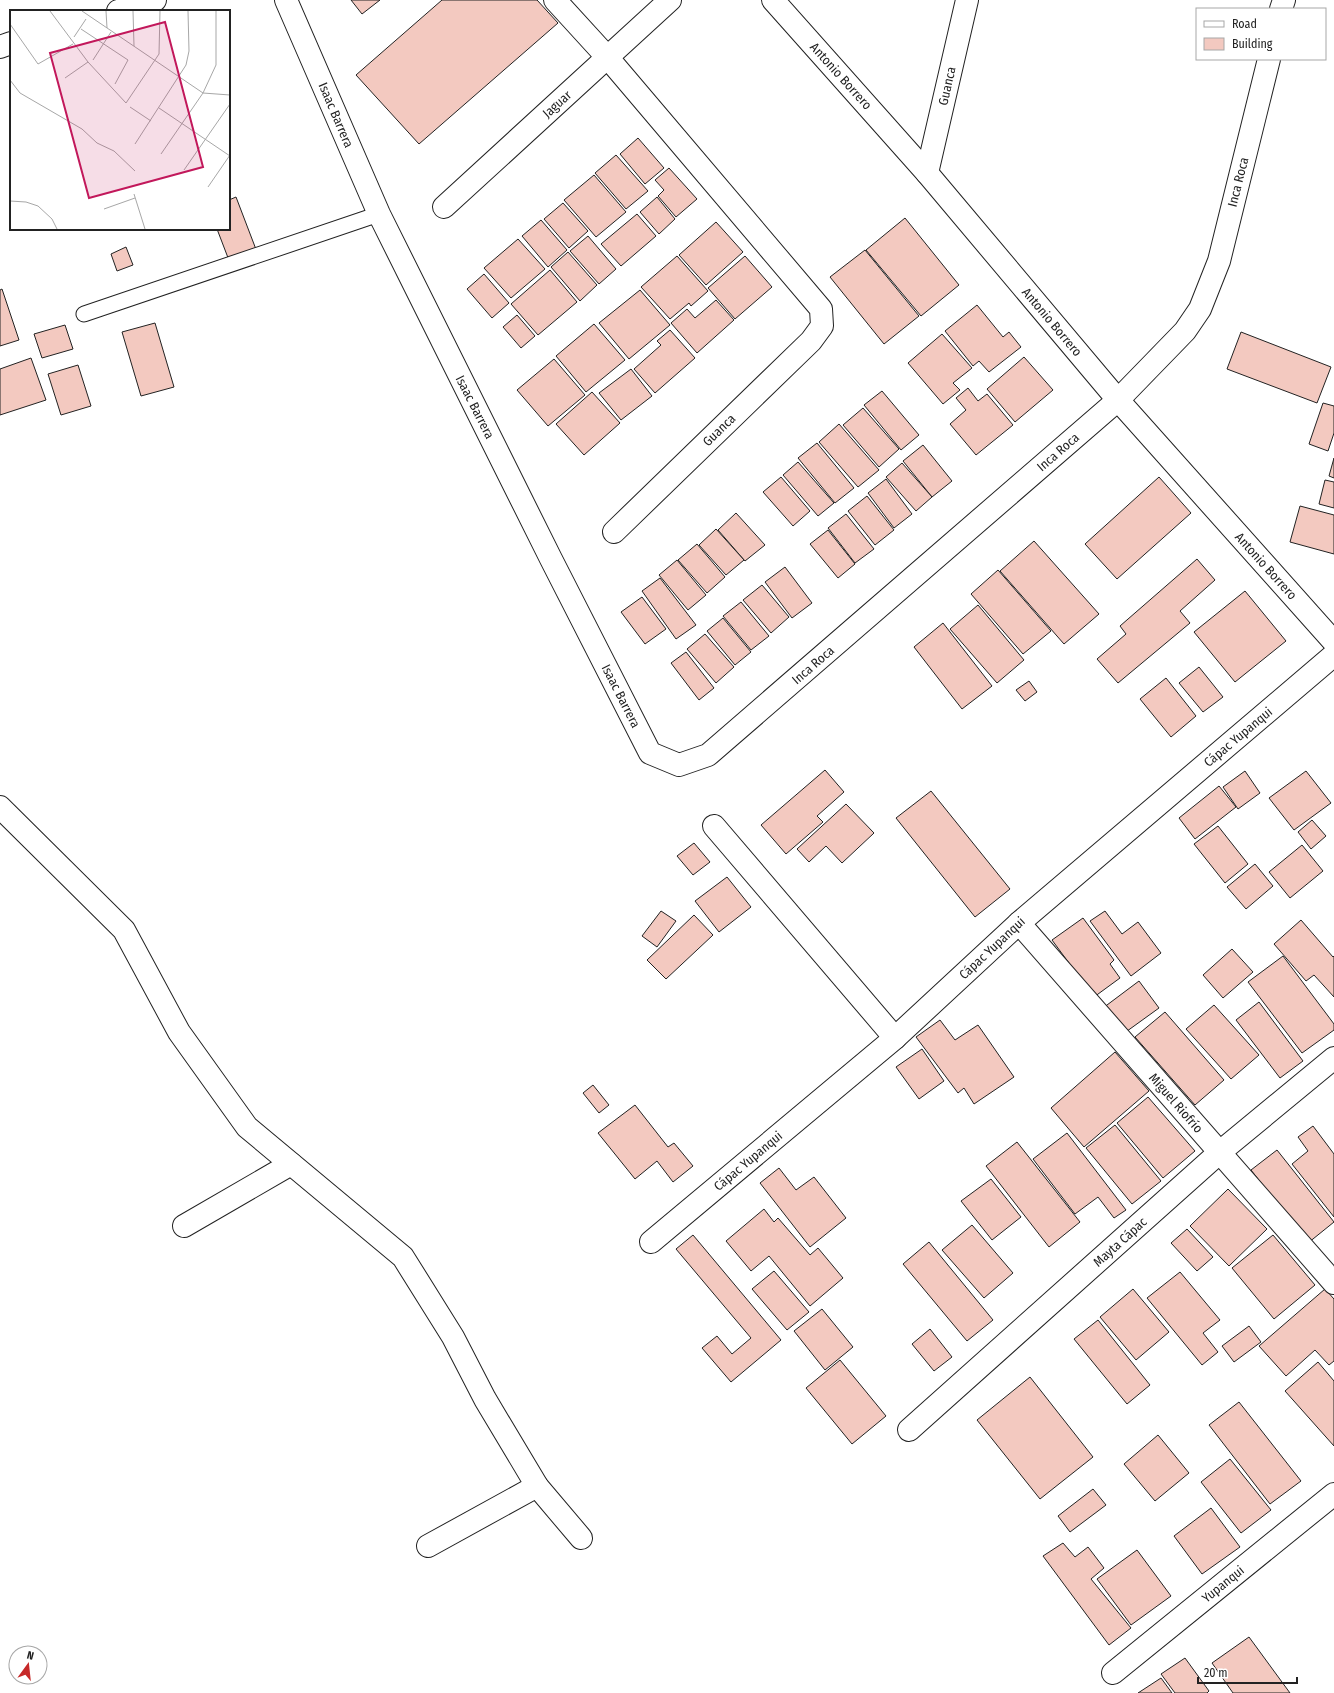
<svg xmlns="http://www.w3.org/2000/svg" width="1334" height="1693" font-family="'Fira Sans Condensed',sans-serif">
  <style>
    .building { fill: #f3c9c0; stroke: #222 }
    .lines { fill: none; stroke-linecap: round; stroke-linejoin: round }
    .lane-casing { stroke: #222; stroke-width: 17 }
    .street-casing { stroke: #222; stroke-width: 24 }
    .lane { stroke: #fff; stroke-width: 15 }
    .street { stroke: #fff; stroke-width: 22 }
    .labels { text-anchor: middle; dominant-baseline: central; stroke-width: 3; stroke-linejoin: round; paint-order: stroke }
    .street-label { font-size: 13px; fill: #222; stroke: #fff }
    .inset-road { fill: none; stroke: #a7a7a7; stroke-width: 1 }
    .view { fill: #c2185b; fill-opacity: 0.15; stroke: #c2185b; stroke-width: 2 }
    .inset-edge { fill: none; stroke: #222; stroke-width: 2 }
  </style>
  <rect width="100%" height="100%" fill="#fff"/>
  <g class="building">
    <path d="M351,0H380L362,14Z"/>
    <path d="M442,0H537L558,23L419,144L356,75Z"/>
    <path d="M638,138L664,168L645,184L620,154Z"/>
    <path d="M616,155L648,191L626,209L595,173Z"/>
    <path d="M669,168L697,199L676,217L658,196L664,190L655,180Z"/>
    <path d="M594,175L626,212L596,237L564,200Z"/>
    <path d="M236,197L257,252L230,263L217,229H229V200Z"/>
    <path d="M657,197L675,219L659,234L640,212Z"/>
    <path d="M563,203L588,231L569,248L544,219Z"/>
    <path d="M637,214L656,236L621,266L601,244Z"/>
    <path d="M905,218L959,285L921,316L866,250Z"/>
    <path d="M541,220L567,250L548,267L522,236Z"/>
    <path d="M716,222L743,252L706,285L679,255Z"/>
    <path d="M588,236L616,269L599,284L570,251Z"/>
    <path d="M518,239L545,269L511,298L484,268Z"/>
    <path d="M126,247L133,265L117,271L111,254Z"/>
    <path d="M865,250L919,316L884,344L830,277Z"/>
    <path d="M568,252L597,285L580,301L551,267Z"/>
    <path d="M677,256L708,291L691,306L689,303L670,319L641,287Z"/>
    <path d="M745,256L772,287L735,319L708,288Z"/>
    <path d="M550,270L577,302L538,335L511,304Z"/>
    <path d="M484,274L509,303L492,318L467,289Z"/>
    <path d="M2,289L19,340L0,346V290Z"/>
    <path d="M640,290L670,325L629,359L599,323Z"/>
    <path d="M716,300L734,320L697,353L671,323L687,309L695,318Z"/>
    <path d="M977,305L1003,337L1009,332L1021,347L989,372L979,361L973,366L945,331Z"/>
    <path d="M517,315L535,336L521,348L503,327Z"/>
    <path d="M155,323L174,387L141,396L122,332Z"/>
    <path d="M594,324L625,360L586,392L556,356Z"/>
    <path d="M65,325L73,349L42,358L34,334Z"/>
    <path d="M670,330L695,358L655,393L634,369L661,345L657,341Z"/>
    <path d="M1241,332L1331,367L1317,403L1227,369Z"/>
    <path d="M942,334L972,368L953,383L960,390L943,404L908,363Z"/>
    <path d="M1024,357L1053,390L1015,422L987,389Z"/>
    <path d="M31,358L46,400L0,415V369Z"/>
    <path d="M554,359L585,395L548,426L517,390Z"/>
    <path d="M78,365L91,406L61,415L48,374Z"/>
    <path d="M631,369L652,396L621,420L599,393Z"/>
    <path d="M968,388L978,401L987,394L1013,425L976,455L950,424L966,410L956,398Z"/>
    <path d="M882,391L919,435L901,450L864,405Z"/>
    <path d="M592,392L620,423L584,455L556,424Z"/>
    <path d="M1323,403L1334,406V433L1328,451L1309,444Z"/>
    <path d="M863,408L899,449L879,467L843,425Z"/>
    <path d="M839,424L879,470L858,487L819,442Z"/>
    <path d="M817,443L854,488L835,503L798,458Z"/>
    <path d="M923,445L952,481L932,497L903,461Z"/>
    <path d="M1334,458V478L1329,476Z"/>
    <path d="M798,462L834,503L818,516L783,475Z"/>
    <path d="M902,463L932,497L916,511L886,477Z"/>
    <path d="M781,477L810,511L793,526L763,492Z"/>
    <path d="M1159,477L1191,513L1117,579L1085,544Z"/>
    <path d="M886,479L912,514L894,528L868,493Z"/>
    <path d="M1325,480L1334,482V508L1319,504Z"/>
    <path d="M867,496L894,530L875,545L848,511Z"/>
    <path d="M1300,506L1334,515V554L1290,542Z"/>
    <path d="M736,513L765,545L745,561L718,530Z"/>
    <path d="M846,514L874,549L855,563L828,528Z"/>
    <path d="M716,529L744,560L726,575L699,545Z"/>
    <path d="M828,530L855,564L838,578L810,544Z"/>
    <path d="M1034,541L1099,614L1064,644L1000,571Z"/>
    <path d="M697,544L725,577L707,593L678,560Z"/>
    <path d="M1197,559L1215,580L1180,611L1190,623L1118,683L1097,659L1126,634L1120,626Z"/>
    <path d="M677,560L706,595L688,610L659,575Z"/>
    <path d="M785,567L812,603L792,618L765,582Z"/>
    <path d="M998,570L1051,631L1023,654L971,594Z"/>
    <path d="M660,578L696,625L676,639L642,591Z"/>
    <path d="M762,585L789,617L771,633L743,600Z"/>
    <path d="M1245,591L1286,641L1235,682L1194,632Z"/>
    <path d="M642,597L666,629L645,644L621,612Z"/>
    <path d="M741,602L769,636L751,650L723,616Z"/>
    <path d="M978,605L1024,660L997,683L950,629Z"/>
    <path d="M723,618L751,652L735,665L707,631Z"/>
    <path d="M943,623L992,686L962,709L914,647Z"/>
    <path d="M705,634L734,667L716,683L687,649Z"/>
    <path d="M686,652L714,688L699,700L671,663Z"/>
    <path d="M1199,667L1223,697L1203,712L1179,683Z"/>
    <path d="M1166,678L1196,716L1171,737L1140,699Z"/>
    <path d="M1029,681L1037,692L1025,701L1016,690Z"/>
    <path d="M825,770L844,792L817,816L823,822L786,854L761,825Z"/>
    <path d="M1245,771L1260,793L1238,809L1223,787Z"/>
    <path d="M1306,771L1331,803L1294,830L1269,798Z"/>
    <path d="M1219,786L1236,807L1195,839L1179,818Z"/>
    <path d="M931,791L1010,889L975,917L896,818Z"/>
    <path d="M846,804L874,833L842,863L826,846L809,862L797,849Z"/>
    <path d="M1312,820L1326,836L1311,849L1298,832Z"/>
    <path d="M1218,826L1248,864L1225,883L1194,844Z"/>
    <path d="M694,843L710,862L693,875L677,856Z"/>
    <path d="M1302,845L1323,871L1290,898L1269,872Z"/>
    <path d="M1255,864L1273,886L1246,909L1227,887Z"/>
    <path d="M727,877L751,907L719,932L695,901Z"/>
    <path d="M661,911L676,921L657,947L642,936Z"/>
    <path d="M1105,911L1122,934L1138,922L1161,953L1131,976L1090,921Z"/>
    <path d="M694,915L713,935L666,979L647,960Z"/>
    <path d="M1083,918L1114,960L1110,964L1120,978L1094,997L1052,940Z"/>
    <path d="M1301,920L1333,957L1334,956V997L1314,975L1306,981L1274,944Z"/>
    <path d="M1232,949L1253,972L1223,998L1203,975Z"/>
    <path d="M1283,956L1334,1024V1030L1302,1053L1248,982Z"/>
    <path d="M1139,981L1159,1008L1123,1034L1103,1008Z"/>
    <path d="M1259,1002L1303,1061L1280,1078L1236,1020Z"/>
    <path d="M1214,1005L1259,1055L1231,1079L1186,1029Z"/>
    <path d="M1165,1012L1224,1080L1195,1105L1135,1037Z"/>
    <path d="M940,1020L955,1040L978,1025L1014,1077L974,1104L964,1088L958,1093L916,1037Z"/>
    <path d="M922,1049L944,1081L919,1099L896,1067Z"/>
    <path d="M1115,1052L1149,1091L1084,1147L1051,1108Z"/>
    <path d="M593,1085L609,1105L599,1113L583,1093Z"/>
    <path d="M1148,1097L1195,1151L1163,1178L1117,1123Z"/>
    <path d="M635,1105L668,1147L674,1143L693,1166L673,1182L657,1161L635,1179L598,1133Z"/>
    <path d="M1115,1125L1161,1181L1132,1204L1086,1148Z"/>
    <path d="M1313,1126L1334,1154V1217L1292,1164L1308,1151L1298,1137Z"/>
    <path d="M1067,1133L1126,1210L1114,1218L1098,1197L1075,1214L1033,1159Z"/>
    <path d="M1017,1142L1080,1222L1049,1247L986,1166Z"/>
    <path d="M1277,1150L1334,1222L1308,1243L1251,1170Z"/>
    <path d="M779,1168L796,1190L814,1177L846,1218L810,1247L760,1183Z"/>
    <path d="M991,1179L1021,1217L992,1240L961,1201Z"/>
    <path d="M1228,1189L1267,1229L1229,1266L1190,1226Z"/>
    <path d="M764,1209L774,1222L778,1218L810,1255L818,1248L843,1278L810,1306L769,1256L751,1271L726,1241Z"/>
    <path d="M972,1225L1013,1273L984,1298L942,1250Z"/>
    <path d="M1187,1229L1213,1257L1197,1271L1171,1243Z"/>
    <path d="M693,1235L781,1340L731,1382L702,1348L717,1336L732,1354L751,1338L676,1249Z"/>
    <path d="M1273,1235L1315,1285L1274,1319L1232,1268Z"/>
    <path d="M929,1242L993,1320L967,1341L903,1264Z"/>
    <path d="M774,1271L809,1312L787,1330L752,1289Z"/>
    <path d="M1180,1272L1220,1320L1203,1333L1218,1352L1202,1365L1147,1298Z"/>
    <path d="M1133,1289L1169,1332L1136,1360L1100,1317Z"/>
    <path d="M1325,1289L1334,1299V1361L1329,1365L1315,1350L1286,1376L1259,1346Z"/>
    <path d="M822,1309L853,1347L825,1370L794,1331Z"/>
    <path d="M1098,1320L1150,1385L1127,1404L1074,1339Z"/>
    <path d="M1249,1326L1261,1342L1234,1362L1222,1346Z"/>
    <path d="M930,1329L952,1357L934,1371L912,1344Z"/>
    <path d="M840,1360L886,1416L852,1444L806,1388Z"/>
    <path d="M1318,1362L1334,1381V1446L1285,1391Z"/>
    <path d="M1030,1377L1093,1457L1040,1499L977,1420Z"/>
    <path d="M1239,1402L1301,1481L1270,1504L1209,1425Z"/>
    <path d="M1158,1435L1189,1473L1155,1501L1124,1464Z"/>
    <path d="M1230,1459L1271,1510L1241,1533L1201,1482Z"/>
    <path d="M1093,1489L1106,1505L1070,1532L1058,1516Z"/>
    <path d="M1211,1508L1240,1547L1202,1574L1174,1536Z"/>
    <path d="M1063,1543L1075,1557L1088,1547L1104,1568L1091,1579L1131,1628L1109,1645L1043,1556Z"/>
    <path d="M1137,1550L1171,1596L1131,1625L1097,1579Z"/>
    <path d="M1249,1637L1290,1693H1233L1212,1663Z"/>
    <path d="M1185,1658L1209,1691L1207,1693H1175L1161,1674Z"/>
    <path d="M1161,1678L1172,1693H1138Z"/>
  </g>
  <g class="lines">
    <defs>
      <path id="lane" d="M84,314L379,214"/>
      <g id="street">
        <path d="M286,0L379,214L551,559L650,753L679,765L708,755L1118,400L1185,331L1200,309L1219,261L1269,59"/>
        <path d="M555,0L608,58L821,309L822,326L811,341L614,532"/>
        <path d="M773,0L927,173L1118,400L1334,642"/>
        <path d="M1281,9L1284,0"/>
        <path d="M118,11L155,0"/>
        <path d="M0,47L11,43"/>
        <path d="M927,173L967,0"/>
        <path d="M444,207L670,0"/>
        <path d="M0,807L124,930L179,1032L247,1127L403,1257L453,1337L485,1399L537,1486L581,1538"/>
        <path d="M714,826L895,1038"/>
        <path d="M1019,923L1334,1283"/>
        <path d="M184,1226L291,1164"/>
        <path d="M651,1242L895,1038L1019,923L1334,655"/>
        <path d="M909,1430L1220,1152L1334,1058"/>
        <path d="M428,1546L537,1486"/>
        <path d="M1113,1673L1334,1494"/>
      </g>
    </defs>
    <use href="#lane" class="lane-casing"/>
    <use href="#street" class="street-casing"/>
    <use href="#lane" class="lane"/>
    <use href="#street" class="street"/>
  </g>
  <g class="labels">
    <g class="street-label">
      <text transform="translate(841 76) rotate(48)">Antonio Borrero</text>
      <text transform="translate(947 86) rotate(-77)">Guanca</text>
      <text transform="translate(557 104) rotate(-42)">Jaguar</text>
      <text transform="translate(336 115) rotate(67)">Isaac Barrera</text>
      <text transform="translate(1238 182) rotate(-76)">Inca Roca</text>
      <text transform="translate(1052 322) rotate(50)">Antonio Borrero</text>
      <text transform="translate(475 407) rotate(63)">Isaac Barrera</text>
      <text transform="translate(719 430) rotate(-44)">Guanca</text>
      <text transform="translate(1058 452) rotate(-41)">Inca Roca</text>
      <text transform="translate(1266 566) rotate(48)">Antonio Borrero</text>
      <text transform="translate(813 665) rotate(-41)">Inca Roca</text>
      <text transform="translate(621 696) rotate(63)">Isaac Barrera</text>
      <text transform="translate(1238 737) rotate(-40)">Cápac Yupanqui</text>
      <text transform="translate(992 948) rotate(-43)">Cápac Yupanqui</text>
      <text transform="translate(1176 1103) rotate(49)">Miguel Riofrío</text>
      <text transform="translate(748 1161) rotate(-40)">Cápac Yupanqui</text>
      <text transform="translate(1120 1242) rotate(-42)">Mayta Cápac</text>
      <text transform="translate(1223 1584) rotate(-39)">Yupanqui</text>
    </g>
  </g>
  <g transform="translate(10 10)">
    <rect width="220" height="220" fill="#fff"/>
    <path class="inset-road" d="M40,1L78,52L116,93L149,44L150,1M72,1L193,83L220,85M96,1L97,18M123,1L124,36M0,14L28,54L63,34M71,19L118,50L105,74M64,27L76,9M83,50L101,22M55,68L78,52M0,70L10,83L72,119L87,133L104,141L125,161M120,97L141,111M149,98L220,146M125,134L176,55L179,41L178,1M151,144L193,83L206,55V1M174,160L220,94M198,177L220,145M124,184L135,219M0,191L16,192L28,196L42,209L47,219M94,199L125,188"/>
    <path class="view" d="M155,12L193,157L79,188L40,43Z"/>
    <rect width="220" height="220" class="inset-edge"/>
  </g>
  <rect x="1196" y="8" width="130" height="52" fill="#ffffff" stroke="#a7a7a7"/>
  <rect x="1204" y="21" width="20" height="6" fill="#ffffff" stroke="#a7a7a7"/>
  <text x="1232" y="28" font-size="12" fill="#222222">Road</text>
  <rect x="1204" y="38" width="20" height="12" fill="#f3c9c0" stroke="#a7a7a7"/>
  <text x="1232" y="48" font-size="12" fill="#222222">Building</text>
  <g transform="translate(28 1665) rotate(15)"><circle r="19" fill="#ffffff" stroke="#a7a7a7"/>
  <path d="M0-3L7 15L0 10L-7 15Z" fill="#c62828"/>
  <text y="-6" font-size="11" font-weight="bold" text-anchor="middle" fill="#222222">N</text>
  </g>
  <path d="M1198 1677v6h99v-6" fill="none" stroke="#222222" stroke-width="2"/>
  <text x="1204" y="1677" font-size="12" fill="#222222" stroke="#ffffff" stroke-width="3" paint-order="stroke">20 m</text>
</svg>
